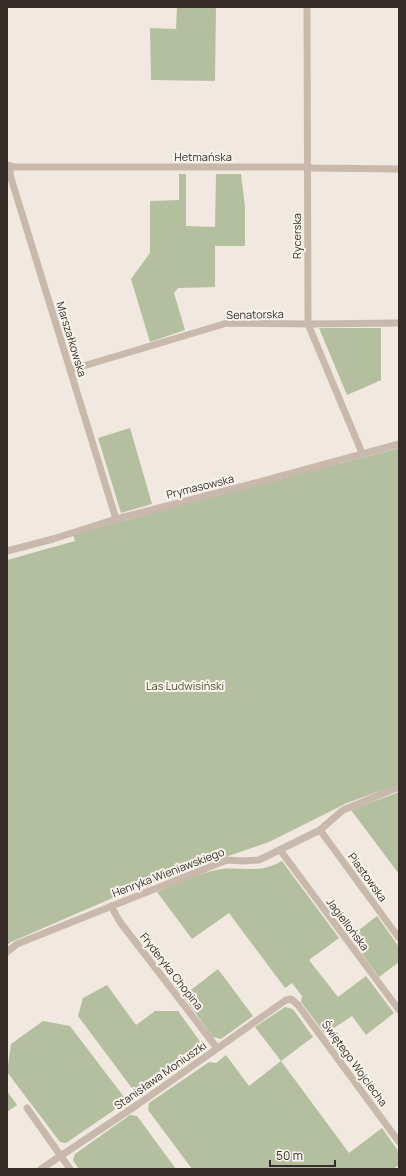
<svg xmlns="http://www.w3.org/2000/svg" width="406" height="1176" font-family="Manrope,sans-serif">
  <style>
    .green { fill: #b4bfa0 }
    .lines { fill: none; stroke-linecap: round; stroke-linejoin: round }
    .street { stroke: #c8b9ac; stroke-width: 7 }
    .labels { text-anchor: middle; dominant-baseline: central; stroke-width: 4; stroke-linejoin: round; paint-order: stroke }
    .street-label { font-size: 11px; fill: #372e2a; stroke: #f9f3eb }
    .park-label { font-size: 11px; fill: #465330; stroke: #f9f3eb }
  </style>
  <rect width="100%" height="100%" fill="#f1e9df"/>
  <g class="green">
    <path d="M177,7H216L215,81L151,80L150,28L176,29Z"/>
    <path d="M179,174H186V226L215,227L216,174H241L245,207V246H215V287L178,288L174,293L185,330L150,342L131,279L150,253V201L179,200Z"/>
    <path d="M319,328H381V381H377V382L347,395Z"/>
    <path d="M130,428L152,504L121,513L98,438Z"/>
    <path d="M399,448V784L347,803L269,842L138,887L11,942L7,945V560L75,541L73,534Z"/>
    <path d="M399,792V874L351,810Z"/>
    <path d="M282,861L339,938L309,960L338,997L366,976L394,1013L366,1035L352,1016L325,1034L301,1002L302,996L292,983L285,988L229,913L192,939L157,892C178,883 199,873 221,869C237,867 255,872 271,866C274,865 278,863 282,861Z"/>
    <path d="M377,916L399,947V962L379,977L350,937Z"/>
    <path d="M218,969L253,1016L221,1039L213,1037L183,996Z"/>
    <path d="M107,985L136,1025L155,1011H178L202,1044L200,1053L141,1092L134,1091L78,1016L83,998Z"/>
    <path d="M285,1007L293,1009L313,1037L281,1061L349,1153L382,1128L399,1152V1165L393,1169H192L148,1110L149,1103L209,1062L216,1063L226,1055L249,1086L281,1061L255,1027Z"/>
    <path d="M43,1021L70,1026L124,1097L123,1104L66,1143L60,1142L7,1072L11,1044Z"/>
    <path d="M7,1091L17,1105L7,1112Z"/>
    <path d="M130,1115L137,1116L176,1169H79L73,1160L75,1154Z"/>
  </g>
  <g class="lines">
    <g class="street">
      <path d="M307,7L308,324L362,453"/>
      <path d="M7,165L14,167H307L313,168L399,169"/>
      <path d="M11,166L10,174L11,178L116,519"/>
      <path d="M70,370L227,323L308,324L399,323"/>
      <path d="M7,551L53,539L116,519L244,486L399,444"/>
      <path d="M320,830L399,938"/>
      <path d="M280,850L399,1010"/>
      <path d="M111,906L120,922L217,1048"/>
      <path d="M7,952L17,944L227,860L242,861L259,860L320,830L343,810L399,787"/>
      <path d="M27,1108L70,1169"/>
      <path d="M41,1169L137,1105L286,1000L291,999L298,1005L399,1142"/>
    </g>
  </g>
  <g class="labels">
    <g class="street-label">
      <text x="203" y="156">Hetmańska</text>
      <text transform="translate(296 236) rotate(-90)">Rycerska</text>
      <text transform="translate(255 314) rotate(-1)">Senatorska</text>
      <text transform="translate(72 339) rotate(73)">Marszałkowska</text>
      <text transform="translate(200 486) rotate(-14)">Prymasowska</text>
      <text transform="translate(168 872) rotate(-21)">Henryka Wieniawskiego</text>
      <text transform="translate(368 877) rotate(54)">Piastowska</text>
      <text transform="translate(348 924) rotate(53)">Jagiellońska</text>
      <text transform="translate(172 971) rotate(52)">Fryderyka Chopina</text>
      <text transform="translate(355 1063) rotate(54)">Świętego Wojciecha</text>
      <text transform="translate(160 1075) rotate(-35)">Stanisława Moniuszki</text>
    </g>
    <g class="park-label">
      <text x="185" y="685">Las Ludwisiński</text>
    </g>
  </g>
  <rect width="406" height="1176" fill="none" stroke="#372e2a" stroke-width="16"/>
  <path d="M270 1160v6h65v-6" fill="none" stroke="#372e2a" stroke-width="2"/>
  <text x="276" y="1160" font-size="12" fill="#372e2a" stroke="#f9f3eb" stroke-width="3" paint-order="stroke">50 m</text>
</svg>
